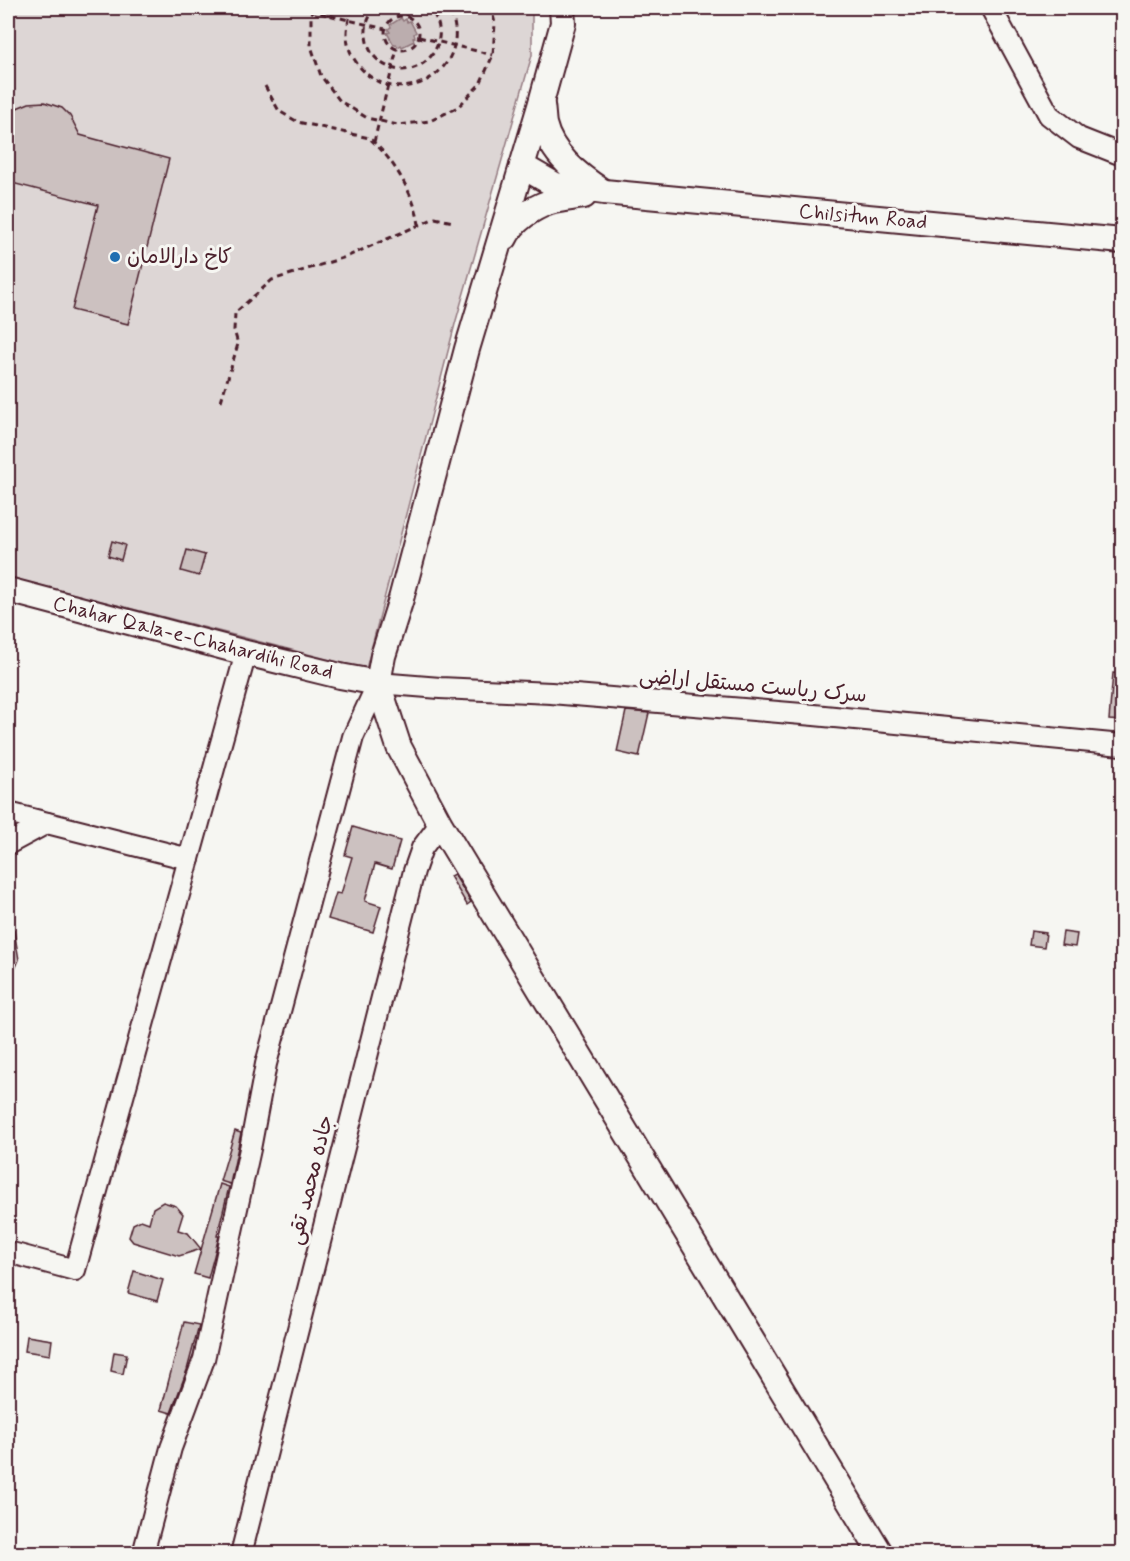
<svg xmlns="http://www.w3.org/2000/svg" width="1130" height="1561" font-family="Mynerve,'Playpen Sans Arabic',sans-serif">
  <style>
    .green { fill: #ddd6d5; stroke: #947a80; stroke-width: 1.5 }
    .water { fill: #bbadae; stroke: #8e747a; stroke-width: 1.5 }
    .building { fill: #ccc1c0; stroke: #4a1f2b; stroke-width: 1.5 }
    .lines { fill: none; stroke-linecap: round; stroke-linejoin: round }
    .minor-casing { stroke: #4a1f2b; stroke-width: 24 }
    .major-casing { stroke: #4a1f2b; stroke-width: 28 }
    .path { stroke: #4a1f2b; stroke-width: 3; stroke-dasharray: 6 4.5; stroke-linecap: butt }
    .minor { stroke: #f6f6f2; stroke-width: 20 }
    .major { stroke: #f6f6f2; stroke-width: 24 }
    .poi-dot { fill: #1f6fb2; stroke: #f6f6f2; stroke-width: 2 }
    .labels { text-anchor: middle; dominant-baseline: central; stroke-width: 6; stroke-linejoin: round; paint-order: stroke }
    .street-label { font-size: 21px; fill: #4a1f2b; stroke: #f6f6f2 }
    .poi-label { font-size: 21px; fill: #4a1f2b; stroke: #f6f6f2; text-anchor: start }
  </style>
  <rect width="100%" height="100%" fill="#f6f6f2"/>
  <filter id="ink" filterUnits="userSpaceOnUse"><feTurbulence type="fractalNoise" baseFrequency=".0167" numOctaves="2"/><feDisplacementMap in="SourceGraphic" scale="12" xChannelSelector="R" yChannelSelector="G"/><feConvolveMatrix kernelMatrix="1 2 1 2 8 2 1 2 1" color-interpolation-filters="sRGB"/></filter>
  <g filter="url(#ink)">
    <path class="green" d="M8,8H532V55L455,324L366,669L8,577Z"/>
    <path class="water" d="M401,18L403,21L406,19L407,22L410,21L416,32L414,34L415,37L413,38L414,41L402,47L401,45L398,47L396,44L394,45L387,33L390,32L388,29L391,27L390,25Z"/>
    <g class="building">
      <path d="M44,102L62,108L70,116L80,135L169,159L128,324L72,310L98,205L8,182V117L17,108L29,103Z"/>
      <path d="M112,541L125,545L121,560L108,556Z"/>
      <path d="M187,550L205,555L199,576L181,571Z"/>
      <path d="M1113,673L1122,674V721L1109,720Z"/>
      <path d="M626,711L649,713L639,757L617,752Z"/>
      <path d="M353,827L400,841L392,869L375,864L365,901L381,906L373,932L328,919L336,893L341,894L352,857L345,855Z"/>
      <path d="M454,874L471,902L467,905L450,876Z"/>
      <path d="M8,930H14L19,960L8,985Z"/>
      <path d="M1031,931L1046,933L1044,947L1029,945Z"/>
      <path d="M1063,932L1077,934L1075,947L1061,945Z"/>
      <path d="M235,1131L241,1133L230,1184L220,1181Z"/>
      <path d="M220,1184L229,1187L217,1236H219L214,1256L208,1278L194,1274Z"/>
      <path d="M163,1202L176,1206L183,1214L178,1230L188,1233L201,1249L179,1256L133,1242L129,1237L133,1224L141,1220L149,1223L153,1208Z"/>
      <path d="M134,1271L163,1280L157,1301L128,1293Z"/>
      <path d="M184,1322L199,1325L187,1370L171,1413L161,1410Z"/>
      <path d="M27,1336L52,1340L50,1355L25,1351Z"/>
      <path d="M114,1352L127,1354L123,1374L111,1371Z"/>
    </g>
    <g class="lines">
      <defs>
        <g id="minor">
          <path d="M991,8L1049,115L1079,138L1122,155"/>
          <path d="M8,813L189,859"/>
          <path d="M8,844L47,823"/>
          <path d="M8,1252L75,1270L246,653"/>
          <path d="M143,1554L171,1448L204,1359L250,1149L266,1064L353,737L378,683L440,688L551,693L814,715L1122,745"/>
          <path d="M241,1554L414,871L422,848L440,824"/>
        </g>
        <g id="major">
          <path d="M562,8L563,23L540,106L467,349L401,599L383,656L378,683L399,747L440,824L881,1554"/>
          <path d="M542,105C543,111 543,118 544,124C551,154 578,175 602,191"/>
          <path d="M522,166L555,185L604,192L1122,241"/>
          <path d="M505,238C513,221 532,208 550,202C560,199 573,198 584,196"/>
          <path d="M8,590L246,653L340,676L378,683"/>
        </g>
      </defs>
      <use href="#minor" class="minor-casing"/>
      <use href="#major" class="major-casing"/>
      <g class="path">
        <path d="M300,8L385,29"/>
        <path d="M313,8L311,14V46L321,76L340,101L367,118L398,125L430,121L458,107L480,84L493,55L495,23L491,8"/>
        <path d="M353,8C346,23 344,42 353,57C389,120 480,73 449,8"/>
        <path d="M376,8C367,17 364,29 367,42C369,50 373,56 379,61C415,90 460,42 429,8"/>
        <circle cx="402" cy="33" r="17"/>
        <path d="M406,16L408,8"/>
        <path d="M419,37L493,55"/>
        <path d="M265,86L279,111L298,122L369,138C392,157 415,195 419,225"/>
        <path d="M374,142L397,49"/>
        <path d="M221,401L238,344L234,330L235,313L272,280L346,257L435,218L453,222"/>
      </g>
      <use href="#minor" class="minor"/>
      <use href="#major" class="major"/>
    </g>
  </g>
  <circle class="poi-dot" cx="115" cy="257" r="6"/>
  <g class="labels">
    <g class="street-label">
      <text transform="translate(863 217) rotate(5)">Chilsitun Road</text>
      <text transform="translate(193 638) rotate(14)">Chahar Qala-e-Chahardihi Road</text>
      <text transform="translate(753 686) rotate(5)">سرک ریاست مستقل اراضی</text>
      <text transform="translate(311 1180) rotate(-76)">جاده محمد تقی</text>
    </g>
    <g class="poi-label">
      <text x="127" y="257">کاخ دارالامان</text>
    </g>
  </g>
  <rect width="1130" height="1561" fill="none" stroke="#f6f6f2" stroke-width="30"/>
  <rect x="15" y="15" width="1100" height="1531" fill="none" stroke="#4a1f2b" stroke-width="2" filter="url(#ink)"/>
</svg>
